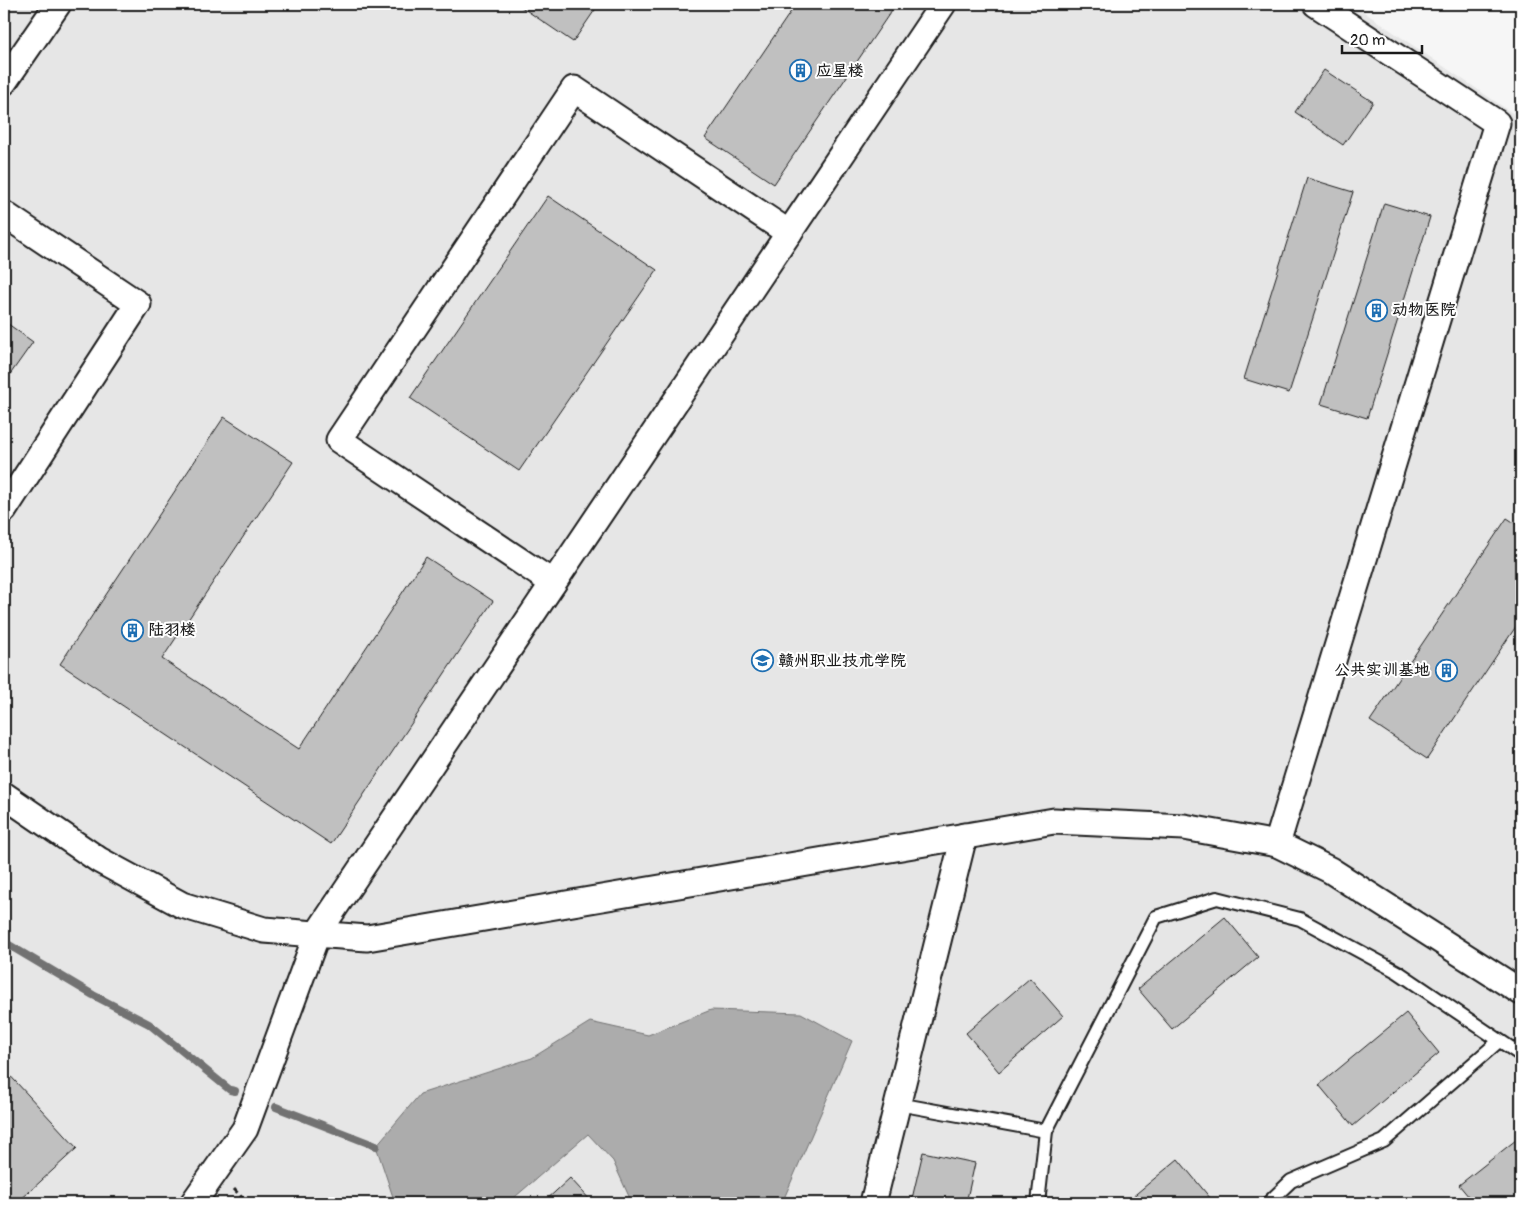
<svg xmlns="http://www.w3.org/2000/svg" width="1525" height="1207" font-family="Pangolin,'LXGW WenKai TC',sans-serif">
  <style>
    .built { fill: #e6e6e6 }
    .water { fill: #acacac; stroke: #727272 }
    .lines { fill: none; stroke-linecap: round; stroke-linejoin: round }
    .stream { stroke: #727272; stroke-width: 8 }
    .building { fill: #c0c0c0; stroke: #1c1c1c }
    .lane-casing { stroke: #1c1c1c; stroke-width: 16 }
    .street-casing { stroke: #1c1c1c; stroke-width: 29 }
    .path { stroke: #1c1c1c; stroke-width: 3; stroke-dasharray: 5 4; stroke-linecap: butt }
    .lane { stroke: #fff; stroke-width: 12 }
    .street { stroke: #fff; stroke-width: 25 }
    .labels { text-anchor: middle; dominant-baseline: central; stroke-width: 4; stroke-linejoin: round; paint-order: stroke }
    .poi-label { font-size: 16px; font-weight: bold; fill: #1c1c1c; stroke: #fff; text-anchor: start }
  </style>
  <rect width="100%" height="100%" fill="#f6f6f6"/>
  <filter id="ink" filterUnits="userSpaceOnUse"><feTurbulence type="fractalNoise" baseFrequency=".02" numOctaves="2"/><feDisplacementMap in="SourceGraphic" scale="10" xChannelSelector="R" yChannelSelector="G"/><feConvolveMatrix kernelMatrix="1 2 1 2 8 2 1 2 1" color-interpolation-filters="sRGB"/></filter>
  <g filter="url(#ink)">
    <path class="built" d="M4,4H1352L1521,119V1203H4Z"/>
    <path class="water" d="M711,1010L801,1013L852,1041L782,1203H632L613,1161L588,1134L508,1203H395L376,1146L420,1094L532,1058L590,1022L648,1035Z"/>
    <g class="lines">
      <g class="stream">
        <path d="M4,942L93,995L149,1024L230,1090L235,1091"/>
        <path d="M276,1107L376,1146"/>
      </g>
    </g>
    <g class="building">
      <path d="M517,4H599L573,42Z"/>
      <path d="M796,4H896L774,184L705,138Z"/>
      <path d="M1324,70L1373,102L1343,145L1295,112Z"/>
      <path d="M1307,178L1353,192L1289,393L1244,379Z"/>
      <path d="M548,196L657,270L519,471L410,398Z"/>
      <path d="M1384,203L1430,217L1367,418L1321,404Z"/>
      <path d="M4,321L33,342L4,383Z"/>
      <path d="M224,417L293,462L162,659L299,749L426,557L493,601L331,844L60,664Z"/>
      <path d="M1507,518L1521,527V619L1427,759L1370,721Z"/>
      <path d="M1225,917L1258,957L1172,1029L1138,989Z"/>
      <path d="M1030,978L1063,1016L999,1072L966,1033Z"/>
      <path d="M1406,1013L1439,1053L1353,1126L1319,1085Z"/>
      <path d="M4,1069L77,1148L17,1203H4Z"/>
      <path d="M1521,1136V1203H1474L1459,1185Z"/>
      <path d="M923,1152L975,1163L966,1203H911Z"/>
      <path d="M1178,1159L1211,1199L1207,1203H1125Z"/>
      <path d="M570,1178L593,1203H543Z"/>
    </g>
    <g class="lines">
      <defs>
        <g id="lane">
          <path d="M898,1104L1046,1131"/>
          <path d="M1038,1203L1046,1131L1156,917L1217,898L1300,919L1398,972L1521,1055"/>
          <path d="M1268,1203L1291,1181L1384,1141L1499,1041"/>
        </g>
        <g id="street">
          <path d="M4,82L58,4"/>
          <path d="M4,214L138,304L4,510"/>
          <path d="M553,583L339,440L574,89L789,233"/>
          <path d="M4,795L99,860L182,905L264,930L367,938L1054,821L1184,827L1277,844L1330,870L1521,992"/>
          <path d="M1277,844L1497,123L1316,4"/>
          <path d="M193,1203L245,1129L317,934L943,4"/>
          <path d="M873,1203L964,836"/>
        </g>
      </defs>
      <use href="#lane" class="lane-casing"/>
      <use href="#street" class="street-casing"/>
      <path class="path" d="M234,1189L247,1203"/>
      <use href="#lane" class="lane"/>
      <use href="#street" class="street"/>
    </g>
  </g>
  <defs>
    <symbol id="building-ring" viewBox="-11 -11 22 22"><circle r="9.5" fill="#fff" stroke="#1f6fb2" stroke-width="1.5"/><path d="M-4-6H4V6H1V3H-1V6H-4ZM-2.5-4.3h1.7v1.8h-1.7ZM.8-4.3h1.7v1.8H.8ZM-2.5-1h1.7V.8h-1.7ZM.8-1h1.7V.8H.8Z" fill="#1f6fb2"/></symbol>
    <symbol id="university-ring" viewBox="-11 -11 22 22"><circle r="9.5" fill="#fff" stroke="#1f6fb2" stroke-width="1.5"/><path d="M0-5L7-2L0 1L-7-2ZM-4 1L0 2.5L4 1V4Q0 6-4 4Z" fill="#1f6fb2"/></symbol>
  </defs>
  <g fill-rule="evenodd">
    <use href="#building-ring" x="788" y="58" width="25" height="25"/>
    <use href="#building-ring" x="1364" y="298" width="25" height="25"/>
    <use href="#building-ring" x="120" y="618" width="25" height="25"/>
    <use href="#university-ring" x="750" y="648" width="25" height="25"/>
    <use href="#building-ring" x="1434" y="658" width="25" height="25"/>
  </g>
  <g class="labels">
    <g class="poi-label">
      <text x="816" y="71">应星楼</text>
      <text x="1392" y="310">动物医院</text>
      <text x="148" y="630">陆羽楼</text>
      <text x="778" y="661">赣州职业技术学院</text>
      <text x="1430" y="670" text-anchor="end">公共实训基地</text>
    </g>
  </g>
  <rect width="1525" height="1207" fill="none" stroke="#fff" stroke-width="20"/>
  <rect x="10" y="10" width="1505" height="1187" fill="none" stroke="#1c1c1c" stroke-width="2" filter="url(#ink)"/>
  <path d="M1342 45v8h80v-8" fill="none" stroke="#1c1c1c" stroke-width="2.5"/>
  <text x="1350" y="45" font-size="15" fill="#1c1c1c" stroke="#ffffff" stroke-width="4" paint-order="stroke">20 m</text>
</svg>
